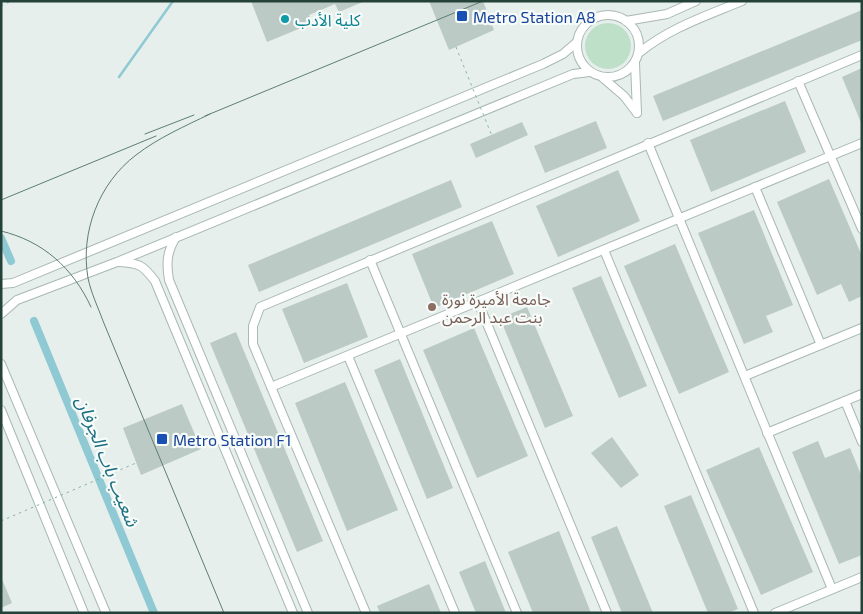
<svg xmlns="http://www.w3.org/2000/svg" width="863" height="614" font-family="'Exo 2','Noto Sans Arabic',sans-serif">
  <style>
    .green { fill: #bfe0c8 }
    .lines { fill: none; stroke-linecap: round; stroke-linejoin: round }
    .stream { stroke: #8ec9d4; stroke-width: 2.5 }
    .canal { stroke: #8ec9d4; stroke-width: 8 }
    .building { fill: #bbcac4 }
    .minor-casing { stroke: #a8b8b2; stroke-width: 10 }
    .path { stroke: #86b3a5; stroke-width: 1; stroke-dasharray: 2.5 4; stroke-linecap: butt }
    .minor { stroke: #fff; stroke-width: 8 }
    .tram { stroke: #5f7d75; stroke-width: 1 }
    .path-bridge { stroke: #86b3a5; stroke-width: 1; stroke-dasharray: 2.5 4; stroke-linecap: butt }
    .transit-dot { fill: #1a4fb4; stroke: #f7fbf9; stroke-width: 2 }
    .culture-dot { fill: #0f9aa8; stroke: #f7fbf9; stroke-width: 2 }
    .education-dot { fill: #8d6e63; stroke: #f7fbf9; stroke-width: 2 }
    .labels { text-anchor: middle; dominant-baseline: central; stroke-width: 4.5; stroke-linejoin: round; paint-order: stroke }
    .transit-label { font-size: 16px; fill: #164399; stroke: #f7fbf9; text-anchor: start }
    .culture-label { font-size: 16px; fill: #0d838f; stroke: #f7fbf9; text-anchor: start }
    .education-label { font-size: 16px; fill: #785e54; stroke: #f7fbf9; text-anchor: start }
    .water-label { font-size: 18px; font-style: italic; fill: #1c6f80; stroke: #f7fbf9 }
  </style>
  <rect width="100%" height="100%" fill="#e6efeb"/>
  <circle class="green" cx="608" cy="46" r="23"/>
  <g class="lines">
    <path class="stream" d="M119,77L173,1"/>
    <g class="canal">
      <path d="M1,238L11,261"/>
      <path d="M34,321L154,613"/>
    </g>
  </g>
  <g class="building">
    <path d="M251,1H365L339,12L335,4L309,15L313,23L267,42Z"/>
    <path d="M429,1H483L494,30L449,50Z"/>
    <path d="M862,10V40L663,121L653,96Z"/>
    <path d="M862,68V125L842,77Z"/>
    <path d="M785,101L806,152L711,192L690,140Z"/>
    <path d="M596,121L607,148L545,173L534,146Z"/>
    <path d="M522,122L528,135L476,158L470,144Z"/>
    <path d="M618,170L640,221L558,257L536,206Z"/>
    <path d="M829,179L862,256V296L849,302L841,284L817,295L777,202Z"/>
    <path d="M451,180L462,207L259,292L248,265Z"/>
    <path d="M754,210L793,305L766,316L773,332L744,344L698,233Z"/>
    <path d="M492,221L514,274L434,308L412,254Z"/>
    <path d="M675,244L729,372L679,394L624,266Z"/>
    <path d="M601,276L647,386L619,398L572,288Z"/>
    <path d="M347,283L368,337L304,363L282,309Z"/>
    <path d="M527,307L573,416L545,428L500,318Z"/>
    <path d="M474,328L528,456L477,478L423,350Z"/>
    <path d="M236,332L323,541L297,552L210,343Z"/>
    <path d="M400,359L453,488L427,499L374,370Z"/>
    <path d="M345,382L398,510L347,531L295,403Z"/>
    <path d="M182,404L201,449L141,475L123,428Z"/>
    <path d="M612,437L639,475L621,488L591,453Z"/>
    <path d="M818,441L825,458L850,448L862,477V555L839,564L792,452Z"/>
    <path d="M759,447L813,572L761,595L706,470Z"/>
    <path d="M691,495L738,609L728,613H708L664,506Z"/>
    <path d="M617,526L653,613H622L591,537Z"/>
    <path d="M559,531L591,613H533L508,552Z"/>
    <path d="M485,561L506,613H476L459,572Z"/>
    <path d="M1,577L12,603L1,608Z"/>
    <path d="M429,584L441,613H380L377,606Z"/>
  </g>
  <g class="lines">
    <defs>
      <g id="minor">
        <circle cx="608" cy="46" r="31"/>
        <path d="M626,21L667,14L696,1"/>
        <path d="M639,53C669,28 706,16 742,1"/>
        <path d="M635,63L637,113"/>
        <path d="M603,78L624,96L637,113"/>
        <path d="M798,81L862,229"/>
        <path d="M648,143L832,589"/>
        <path d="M755,187L821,345"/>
        <path d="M176,237C167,252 166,262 169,280L308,613"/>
        <path d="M604,250L754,613"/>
        <path d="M370,260L517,613"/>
        <path d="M119,262C139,263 143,265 155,281L293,613"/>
        <path d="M1,284L13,283L543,64L563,54L577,42"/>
        <path d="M478,302L607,613"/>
        <path d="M1,314L17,300L117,262L573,74L590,72"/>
        <path d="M348,356L455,613"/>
        <path d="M1,364L106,613"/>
        <path d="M745,376L862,328"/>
        <path d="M271,387L862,143"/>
        <path d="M845,401L862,442"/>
        <path d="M1,410L84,613"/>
        <path d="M767,433L862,394"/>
        <path d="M366,613L253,344V326L260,307L862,55"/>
        <path d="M775,613L862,577"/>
      </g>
    </defs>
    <use href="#minor" class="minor-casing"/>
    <path class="path" d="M1,6L11,1"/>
    <use href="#minor" class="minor"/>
    <g class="tram">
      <path d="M210,114C185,126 158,138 136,155C99,183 80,232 88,278C91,293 98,307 103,321L224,613"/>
      <path d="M205,116L483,1"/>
      <path d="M145,134L194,115"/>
      <path d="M1,200L156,136"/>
      <path d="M1,231C43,241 73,268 91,307"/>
    </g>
    <g class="path-bridge">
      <path d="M456,47L492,136"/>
      <path d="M1,521L136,463"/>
    </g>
  </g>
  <g class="transit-dot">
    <rect x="456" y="10" width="12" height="12" rx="2.5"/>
    <rect x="156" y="433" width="12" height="12" rx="2.5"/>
  </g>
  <circle class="culture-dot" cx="285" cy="19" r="5"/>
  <circle class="education-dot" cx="432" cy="307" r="5"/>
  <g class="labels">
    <g class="transit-label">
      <text x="473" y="16">Metro Station A8</text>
      <text x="173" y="439">Metro Station F1</text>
    </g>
    <g class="culture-label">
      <text x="295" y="19">كلية الأدب</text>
    </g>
    <g class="education-label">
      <text x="442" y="298">جامعة الأميرة نورة<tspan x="442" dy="18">بنت عبد الرحمن</tspan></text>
    </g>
    <g class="water-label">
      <text transform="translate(108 461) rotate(68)">شعيب باب الجرفان</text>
    </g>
  </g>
  <rect width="863" height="614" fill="none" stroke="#24423a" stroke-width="5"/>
</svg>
